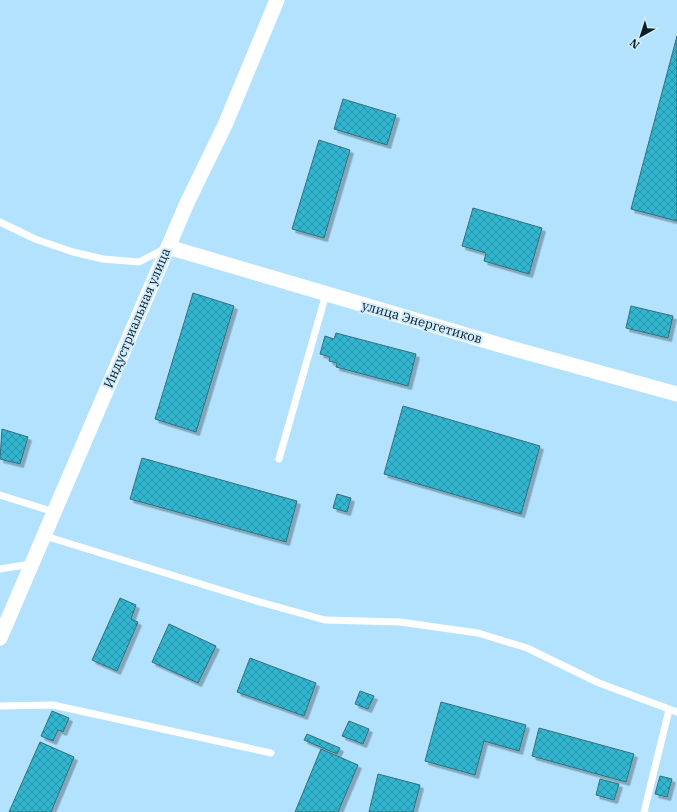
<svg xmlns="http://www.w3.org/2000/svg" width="677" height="812" font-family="'IBM Plex Serif',serif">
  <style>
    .building { fill: url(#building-cross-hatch); stroke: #366e7b; filter: url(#shadow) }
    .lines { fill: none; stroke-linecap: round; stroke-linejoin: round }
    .service { stroke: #fff; stroke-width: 7 }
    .minor { stroke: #fff; stroke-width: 15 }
    .labels { text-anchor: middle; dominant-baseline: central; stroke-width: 4; stroke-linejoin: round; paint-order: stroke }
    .street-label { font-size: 13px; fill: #0b1d27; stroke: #d0ecfd }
  </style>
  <defs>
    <pattern id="building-cross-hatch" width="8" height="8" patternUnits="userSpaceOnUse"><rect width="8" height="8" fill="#30b5cf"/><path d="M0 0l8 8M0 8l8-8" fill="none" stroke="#2793a8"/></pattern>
    <filter id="shadow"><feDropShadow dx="3.5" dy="3.5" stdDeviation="0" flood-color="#0004"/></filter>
  </defs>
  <rect width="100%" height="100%" fill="#b3e2fe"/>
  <g class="building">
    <path d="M677,36V221L631,209Z"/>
    <path d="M343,99L396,115L387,145L334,129Z"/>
    <path d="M319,140L350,150L324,238L292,229Z"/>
    <path d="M473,208L542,228L529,274L484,261L486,253L462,246Z"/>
    <path d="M193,293L234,306L196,432L155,419Z"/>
    <path d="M631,306L673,316L668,338L626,328Z"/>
    <path d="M336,333L416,354L408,386L336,367L337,363L329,361L330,357L320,354L325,336L334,339Z"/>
    <path d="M403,406L540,446L521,514L384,474Z"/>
    <path d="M2,429L28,437L20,464L0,459Z"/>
    <path d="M142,458L297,501L286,542L130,499Z"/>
    <path d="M337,494L351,498L347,512L333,508Z"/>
    <path d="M120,598L136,605L131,619L138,622L117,671L92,660Z"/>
    <path d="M169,624L216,646L198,683L152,662Z"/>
    <path d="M250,658L316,683L304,716L237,692Z"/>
    <path d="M360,691L374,696L368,709L355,704Z"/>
    <path d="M441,702L526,725L519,751L484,741L475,775L425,761Z"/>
    <path d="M52,711L69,718L63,732L58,730L53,741L41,736Z"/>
    <path d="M349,721L369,729L363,744L342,736Z"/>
    <path d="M539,728L634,754L626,782L532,756Z"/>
    <path d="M307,734L340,748L337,754L304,740Z"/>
    <path d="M40,742L74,757L51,812H9Z"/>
    <path d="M321,749L358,765L338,812H295Z"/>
    <path d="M378,774L420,785L413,812H369Z"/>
    <path d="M660,776L672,779L667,797L655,794Z"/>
    <path d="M600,779L619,784L614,800L596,795Z"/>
  </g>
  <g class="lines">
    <g class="service">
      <path d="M0,222L35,239L73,252L103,259L139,262L166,248"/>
      <path d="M279,459L326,294"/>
      <path d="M0,495L54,512"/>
      <path d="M45,536L253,600L325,620L400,622L478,633L527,648L599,683L677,712"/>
      <path d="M0,569L31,564"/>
      <path d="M0,706L53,705L271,753"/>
      <path d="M644,812L669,710"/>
    </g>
    <g class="minor">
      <path d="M168,247L500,345L677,394"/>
      <path d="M0,638L187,203L225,125L277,0"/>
    </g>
  </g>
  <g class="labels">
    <g class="street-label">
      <text transform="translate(137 318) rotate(-67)">Индустриальная улица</text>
      <text transform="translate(422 322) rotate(16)">улица Энергетиков</text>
    </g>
  </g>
  <g transform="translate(641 36) rotate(219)" stroke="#d0ecfd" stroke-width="3" paint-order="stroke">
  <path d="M0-3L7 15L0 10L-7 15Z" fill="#0b1d27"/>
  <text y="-6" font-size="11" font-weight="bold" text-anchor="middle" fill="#0b1d27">N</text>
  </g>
</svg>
